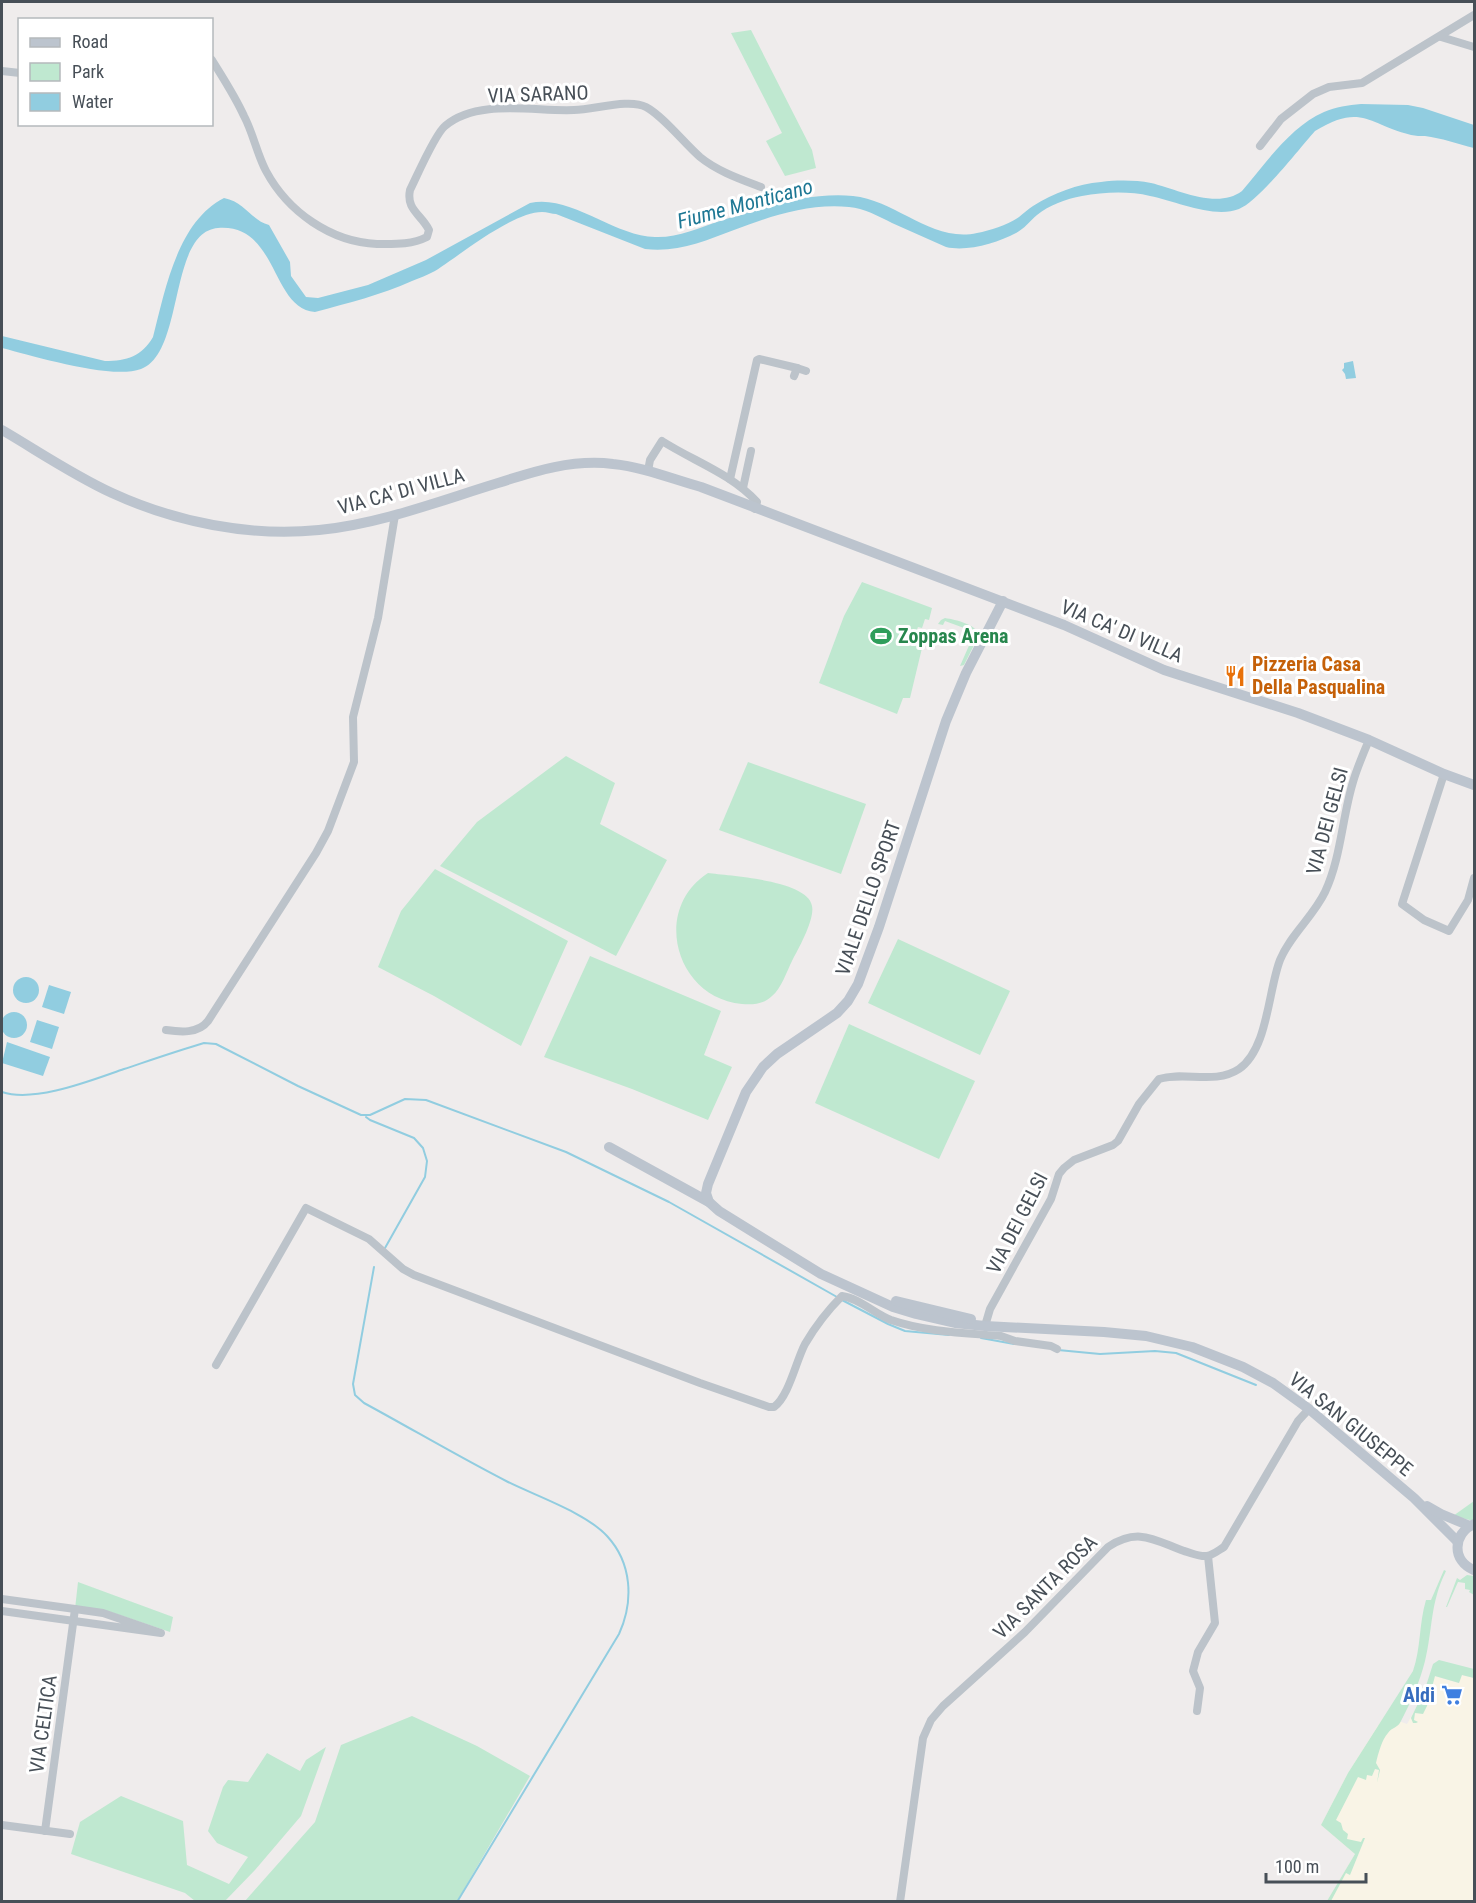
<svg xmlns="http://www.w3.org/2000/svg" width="1476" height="1903" font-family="'Roboto Condensed',sans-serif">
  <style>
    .commercial { fill: #f9f4e6 }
    .green { fill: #bfe8d0 }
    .water { fill: #91cde0 }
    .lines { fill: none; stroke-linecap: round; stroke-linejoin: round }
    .stream { stroke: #91cde0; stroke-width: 2 }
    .street { stroke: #bcc3ca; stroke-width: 8 }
    .secondary { stroke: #bcc4ce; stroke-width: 10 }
    .labels { text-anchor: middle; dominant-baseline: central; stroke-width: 6; stroke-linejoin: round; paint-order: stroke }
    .street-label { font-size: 20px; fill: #474f57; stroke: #fff }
    .leisure-label { font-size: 20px; font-weight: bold; fill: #27864d; stroke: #fff; text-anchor: start }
    .food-label { font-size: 20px; font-weight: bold; fill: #c56008; stroke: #fff; text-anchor: start }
    .shop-label { font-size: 20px; font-weight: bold; fill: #366cbe; stroke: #fff; text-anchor: end }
    .water-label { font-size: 21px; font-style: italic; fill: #1d7794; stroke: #fff }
  </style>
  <rect width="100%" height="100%" fill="#efecec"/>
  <path class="commercial" d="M1430,1675L1459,1683L1461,1675L1474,1678V1901H1327L1355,1854L1321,1825L1348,1773L1377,1727L1385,1716L1407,1724L1421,1699Z"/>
  <g class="green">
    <path d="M751,30L812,150L816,168L785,176L766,141L782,133L731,33Z"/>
    <path d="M862,582L932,608L929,620L925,619L922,628L918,627L912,643L922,648L910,698H903L897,714L819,683L844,616Z"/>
    <path d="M945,618C956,620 976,624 979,635L964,665L960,666L975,632L945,621L943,625L938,624L941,620Z"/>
    <path d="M566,756L615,783L600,824L667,860L616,956L440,866L477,822Z"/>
    <path d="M748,762L866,804L841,874L719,830Z"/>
    <path d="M435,869L568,941L521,1046L434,996L378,967L401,911Z"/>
    <path d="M708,873C730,876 808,880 812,906C815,919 799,948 792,961C787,971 781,989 772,996C764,1004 753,1005 742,1004C676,998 651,910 708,873Z"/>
    <path d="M898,939L1010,991L980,1055L868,1003Z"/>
    <path d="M590,956L721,1011L704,1055L732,1067L708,1120L632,1089L544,1057Z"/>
    <path d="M849,1024L975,1081L939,1159L815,1103Z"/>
    <path d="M1474,1501V1521L1453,1516Z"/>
    <path d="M1444,1570L1446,1571C1430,1603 1433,1628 1425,1661C1420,1681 1411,1702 1401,1721C1398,1728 1392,1727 1388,1733C1382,1739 1378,1754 1376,1763L1380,1770L1377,1783L1379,1770L1375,1769L1372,1776L1367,1775L1366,1780L1358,1777L1336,1820L1341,1823L1343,1830L1348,1834L1347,1839L1361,1842L1363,1838H1365L1350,1875L1346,1873L1331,1901H1327L1355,1854L1321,1825L1348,1773L1413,1671C1421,1648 1419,1623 1426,1600H1431Z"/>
    <path d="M1467,1575L1474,1576V1595L1469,1592L1470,1590L1465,1589V1583L1458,1582L1447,1607H1446L1457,1578L1460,1580Z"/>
    <path d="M78,1582L173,1617L170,1632L108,1611L75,1609Z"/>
    <path d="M1439,1660L1474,1669V1678L1462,1675L1459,1683L1435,1676L1427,1706L1423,1714L1415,1713L1414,1720L1418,1722L1416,1723H1413L1411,1718L1425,1689L1433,1664Z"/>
    <path d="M412,1716L477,1746L530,1776L457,1901H245L315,1822L341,1745Z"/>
    <path d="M326,1747L301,1816L255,1870L225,1901H195L185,1893L71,1854L80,1822L121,1796L183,1821L187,1865L229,1884L248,1857L217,1843L208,1831L223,1787L228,1780L248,1782L267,1753L300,1771L306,1760Z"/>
  </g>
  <g class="water">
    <path d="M1361,104L1408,105L1423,108L1474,125V148C1458,144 1441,138 1425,136C1420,136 1416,136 1411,135C1367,124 1362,103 1315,131C1299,149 1258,202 1239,209C1214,219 1176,201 1150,196C1129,191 1104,192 1082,196C1066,199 1049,205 1037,215C1030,221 1024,229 1016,233C997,243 967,252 946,247C928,239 910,231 892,223C878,216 864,208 849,207C809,203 771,216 734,230C705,241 677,253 645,249L556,214C552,214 547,212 542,212C514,212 465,251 441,267C433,273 422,277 412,281C381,295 348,303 315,312C271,309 278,223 218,228C168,232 185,353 141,369C111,380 34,356 2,348V336L105,361C127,361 142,356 153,337C165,291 177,222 224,198C245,202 251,220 269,225L290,262L291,276L306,297L318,298L368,285L426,260L530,203C571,194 613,236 655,237C677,238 699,228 720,221C762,207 809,192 853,196C896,200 932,243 977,233C991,230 1007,225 1019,217C1024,213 1028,209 1033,206C1054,193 1077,184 1101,182C1117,180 1135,180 1151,183C1177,189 1217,210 1242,191C1266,163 1290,127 1324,112C1336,107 1348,105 1361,104Z"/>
    <path d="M1353,361L1356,378L1346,379L1345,374L1342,370L1344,368V363Z"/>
    <circle cx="26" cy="990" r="13"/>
    <path d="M49,985L71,992L64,1014L42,1007Z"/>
    <circle cx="14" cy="1025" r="13"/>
    <path d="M37,1020L59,1027L52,1049L30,1042Z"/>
    <path d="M7,1042L50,1057L43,1076L2,1063Z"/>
  </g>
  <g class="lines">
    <g class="stream">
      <path d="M2,1092C35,1103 92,1080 124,1069C151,1060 177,1051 204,1043L216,1044L298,1086L361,1115H370L405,1099L426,1100L566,1152L669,1202L837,1297"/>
      <path d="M366,1117L370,1120L414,1138L423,1148L427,1161L425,1177L385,1248"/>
      <path d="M374,1267L353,1384L355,1395L364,1403C412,1429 459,1457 508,1482C536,1496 586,1513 607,1536C632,1563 634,1601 619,1634L457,1902"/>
      <path d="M842,1300L888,1324L905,1331L949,1335"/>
      <path d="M981,1338L1014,1344"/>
      <path d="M1058,1350L1100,1354L1155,1351L1176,1353L1256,1385"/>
    </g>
    <g class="street">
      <path d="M1441,37L1474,47"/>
      <path d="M212,60C223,78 235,96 244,116C253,133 257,154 266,171C288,212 331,242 377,244C394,244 411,245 427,237L429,230C421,214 406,210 410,190C417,176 435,134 445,126C478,98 536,112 574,110C594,110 629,98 646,107C663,116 684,143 700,157C717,171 740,179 761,187"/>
      <path d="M2,71L20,73"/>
      <path d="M1260,146L1281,119L1313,94L1329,87L1362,83L1474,15"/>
      <path d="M797,368L806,371"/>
      <path d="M648,471L650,460L662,441C695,462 730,473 757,502L755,509"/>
      <path d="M730,479L757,360L759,359L797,368L794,376"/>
      <path d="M743,488L751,451"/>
      <path d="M1444,774L1402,904L1424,920L1449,931L1468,900L1474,878"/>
      <path d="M166,1030C180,1032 198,1034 208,1021L316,853L328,831L354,762L353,717L378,618L395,515"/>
      <path d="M985,1326L990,1309L1051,1199L1059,1174L1064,1168L1074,1160L1113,1145L1118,1141L1139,1104L1159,1079C1184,1071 1215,1085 1239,1069C1268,1049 1268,991 1280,960C1290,935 1313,917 1325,892C1341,858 1342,818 1353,782C1357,768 1363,754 1369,740"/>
      <path d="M216,1365L306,1208L369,1239L403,1269L414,1275L700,1383L769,1407H774C789,1396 796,1361 805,1344C815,1327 828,1310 842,1296C859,1298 875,1314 891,1320C926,1332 965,1333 1001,1336L1015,1341L1051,1346L1057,1349"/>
      <path d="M2,1599L75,1609L45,1831"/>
      <path d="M2,1611L161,1633L103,1613L75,1609"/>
      <path d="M1197,1711L1200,1688L1193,1671L1198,1652L1215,1623L1208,1556"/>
      <path d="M2,1825L70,1834"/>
      <path d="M900,1902L923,1738L931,1720L943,1706L1025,1632L1108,1547C1138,1527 1154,1540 1184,1551C1192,1553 1199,1557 1207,1556C1213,1555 1219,1550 1224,1547L1298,1421L1309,1409"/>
    </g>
    <g class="secondary">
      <path d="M2,430C38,451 73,475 112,493C175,522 249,537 319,530C380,524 439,501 498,483C535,471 573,459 613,464C643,467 672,479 701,487L1064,625L1164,670L1298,713L1369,740L1444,774L1474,785"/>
      <path d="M609,1147L709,1202L719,1211L821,1274L893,1307L916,1314L955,1323L985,1326L1104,1332L1146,1336L1192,1347L1243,1367L1273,1383L1309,1409L1414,1498L1458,1542"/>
      <path d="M709,1202L706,1193L708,1184L746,1092L763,1067L777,1054L837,1013L848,1001L858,984L879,927L946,721L966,673L1003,601"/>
      <path d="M896,1301L971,1319"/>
      <path d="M1427,1506L1441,1514L1470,1526"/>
      <path d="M1474,1524C1452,1534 1452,1561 1474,1570"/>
    </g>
  </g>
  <defs>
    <symbol id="stadium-bare" viewBox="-9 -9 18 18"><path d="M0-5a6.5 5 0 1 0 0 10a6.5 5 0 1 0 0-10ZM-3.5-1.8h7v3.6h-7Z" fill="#2e9e5b" stroke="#fff" stroke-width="2.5" paint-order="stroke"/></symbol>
    <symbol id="restaurant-bare" viewBox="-9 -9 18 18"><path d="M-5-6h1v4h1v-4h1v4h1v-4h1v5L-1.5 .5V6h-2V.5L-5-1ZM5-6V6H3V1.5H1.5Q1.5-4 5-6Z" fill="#e8710a" stroke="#fff" stroke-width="2.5" paint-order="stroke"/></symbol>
    <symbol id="supermarket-bare" viewBox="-9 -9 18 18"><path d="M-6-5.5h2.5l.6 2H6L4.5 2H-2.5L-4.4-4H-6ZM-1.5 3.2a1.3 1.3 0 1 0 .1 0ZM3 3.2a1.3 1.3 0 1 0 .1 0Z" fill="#3f7fe0" stroke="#fff" stroke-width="2.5" paint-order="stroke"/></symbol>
  </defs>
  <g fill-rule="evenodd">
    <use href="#stadium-bare" x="866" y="621" width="30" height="30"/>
    <use href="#restaurant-bare" x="1220" y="661" width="30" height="30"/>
    <use href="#supermarket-bare" x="1437" y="1680" width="30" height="30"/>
  </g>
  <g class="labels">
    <g class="street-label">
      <text transform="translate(538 94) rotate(-2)">VIA SARANO</text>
      <text transform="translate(401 491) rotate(-15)">VIA CA' DI VILLA</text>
      <text transform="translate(1122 631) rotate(23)">VIA CA' DI VILLA</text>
      <text transform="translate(1327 821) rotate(-75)">VIA DEI GELSI</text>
      <text transform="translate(868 898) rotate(-71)">VIALE DELLO SPORT</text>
      <text transform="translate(1017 1223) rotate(-63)">VIA DEI GELSI</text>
      <text transform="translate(1351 1424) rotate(39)">VIA SAN GIUSEPPE</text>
      <text transform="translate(1045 1587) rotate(-45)">VIA SANTA ROSA</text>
      <text transform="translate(43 1724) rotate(-82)">VIA CELTICA</text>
    </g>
    <g class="leisure-label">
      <text x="898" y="636">Zoppas Arena</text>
    </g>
    <g class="food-label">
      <text x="1252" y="664">Pizzeria Casa<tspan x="1252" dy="23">Della Pasqualina</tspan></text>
    </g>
    <g class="shop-label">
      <text x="1435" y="1695">Aldi</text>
    </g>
    <g class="water-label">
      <text transform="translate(745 204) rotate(-15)">Fiume Monticano</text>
    </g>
  </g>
  <rect width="1476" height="1903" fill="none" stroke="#474f57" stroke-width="6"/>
  <rect x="18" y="18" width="195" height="108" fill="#ffffff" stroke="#b5b9bc" stroke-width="1.5"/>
  <rect x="30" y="38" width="30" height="9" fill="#bcc4ce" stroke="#b5b9bc" stroke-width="1.5"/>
  <text x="72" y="48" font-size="18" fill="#474f57">Road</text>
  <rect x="30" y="63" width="30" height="18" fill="#bfe8d0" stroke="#b5b9bc" stroke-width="1.5"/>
  <text x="72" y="78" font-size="18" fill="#474f57">Park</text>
  <rect x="30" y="93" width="30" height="18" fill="#91cde0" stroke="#b5b9bc" stroke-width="1.5"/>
  <text x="72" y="108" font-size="18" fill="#474f57">Water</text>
  <path d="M1266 1873v9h100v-9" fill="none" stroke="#474f57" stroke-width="3"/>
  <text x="1275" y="1873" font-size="18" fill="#474f57" stroke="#ffffff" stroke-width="4.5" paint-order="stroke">100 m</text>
</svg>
